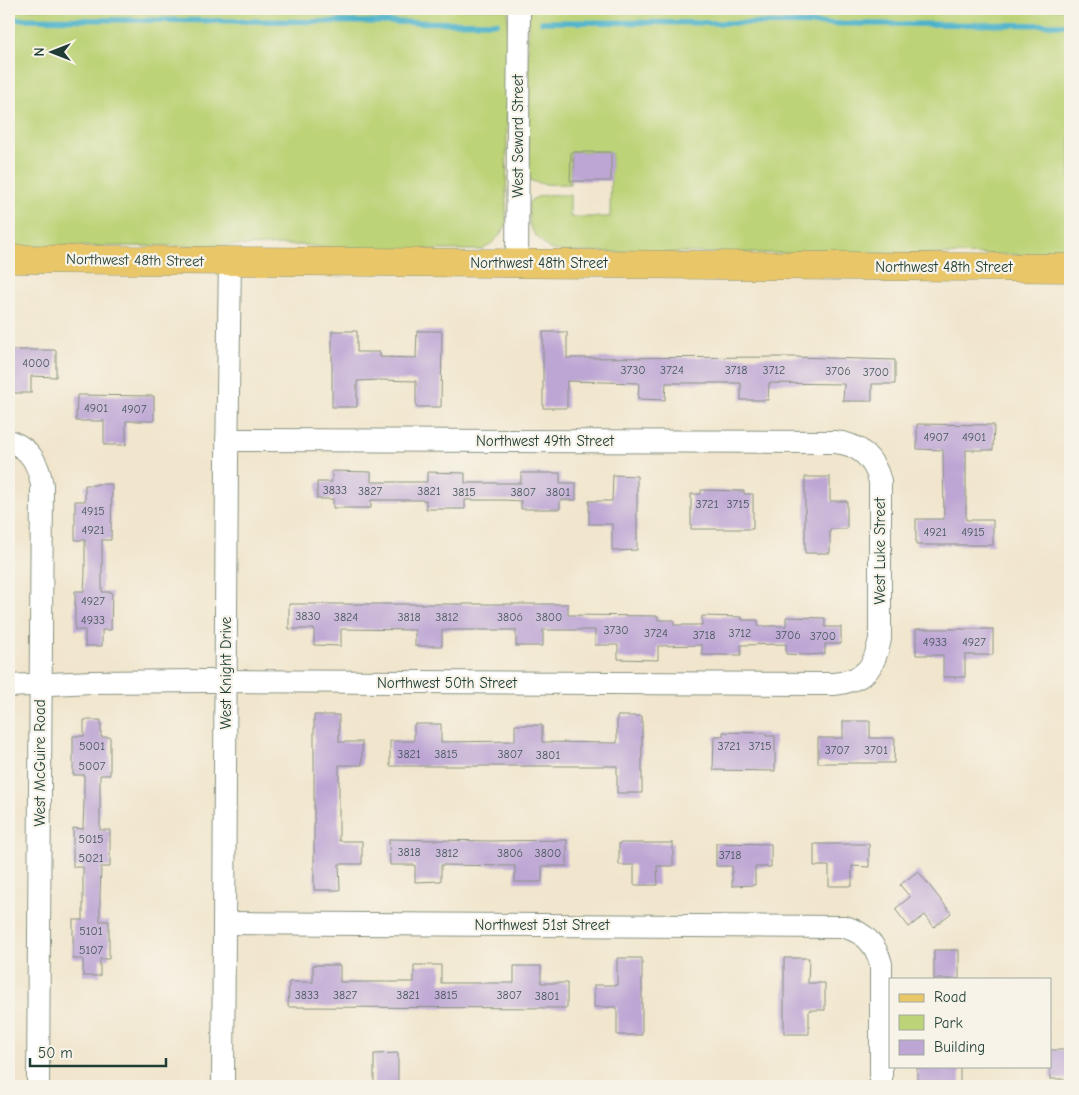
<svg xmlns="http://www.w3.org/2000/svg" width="1079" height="1095" font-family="'Comic Neue',sans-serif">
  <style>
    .green { fill: #bcd377; stroke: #6e8856 }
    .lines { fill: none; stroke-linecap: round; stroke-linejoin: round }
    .stream { stroke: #4bb2ca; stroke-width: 5.5 }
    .building { fill: #bda6d4 }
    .minor-casing { stroke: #889280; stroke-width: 24 }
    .major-casing { stroke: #889280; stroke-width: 29 }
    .minor { stroke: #fff; stroke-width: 22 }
    .major { stroke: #e9c769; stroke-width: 28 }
    .labels { text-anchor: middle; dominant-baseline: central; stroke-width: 4.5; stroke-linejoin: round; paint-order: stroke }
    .number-label { font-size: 12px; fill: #46575c }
    .street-label { font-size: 15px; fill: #1f3d34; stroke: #f7f3e8 }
  </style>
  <rect width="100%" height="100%" fill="#f7f3e8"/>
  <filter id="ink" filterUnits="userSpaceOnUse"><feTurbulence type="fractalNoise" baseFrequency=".02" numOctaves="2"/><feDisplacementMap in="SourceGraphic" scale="10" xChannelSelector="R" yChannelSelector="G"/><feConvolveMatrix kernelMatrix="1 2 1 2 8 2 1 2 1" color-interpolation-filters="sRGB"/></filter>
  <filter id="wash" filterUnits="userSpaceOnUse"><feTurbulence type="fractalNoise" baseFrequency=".0096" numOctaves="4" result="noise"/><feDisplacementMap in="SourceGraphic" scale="20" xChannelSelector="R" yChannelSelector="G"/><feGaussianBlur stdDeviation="1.12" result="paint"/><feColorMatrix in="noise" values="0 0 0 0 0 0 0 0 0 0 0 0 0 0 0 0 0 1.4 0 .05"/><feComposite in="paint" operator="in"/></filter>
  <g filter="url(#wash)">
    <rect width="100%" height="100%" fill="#f1e6cd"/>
    <g class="green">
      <path d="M9,9H508L506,225C500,237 493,243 482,250H342L304,245L9,247Z"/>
      <path d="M528,9H1070V255L565,252L549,249L537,237L530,227L528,203C539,192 555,195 570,195V217H610L611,152H571L570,184C556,184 542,186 530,180L528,171Z"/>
    </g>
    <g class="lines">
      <g class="stream">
        <path d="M9,19L497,23"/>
        <path d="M542,22L1070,25"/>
      </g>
    </g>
    <g id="blocks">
      <g class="building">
        <path d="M571,152H611V181H570Z"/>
        <path d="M332,331H357V352H380V357L416,358L417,331H442L441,407H416V381L380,380L357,381V407H332Z"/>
        <path d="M543,332H567V358L794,357L895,360V384H872V401H843L844,384L769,383L768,400H741V383H666L665,400L638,399L639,383L567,381V408H543Z"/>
        <path d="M9,350H56V377L31,376V393H9Z"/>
        <path d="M77,395L154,396V421H126V445H104V421H76Z"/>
        <path d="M917,424L994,425L993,450H966V520H993V545H916V519H944L943,450L917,449Z"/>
        <path d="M332,471L371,472V482H427V472L465,473V483H521V473H560V483H576V500H560V509H521V501L505,500H465V509H426V500H371V508H333V499H317V482H332Z"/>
        <path d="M613,475L637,476V550L612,551V524H589V501H612Z"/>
        <path d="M805,477H830V501H847V529H830V553H805Z"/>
        <path d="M96,484H112L111,540H102V592H112L111,630H102V646H85V630H75V591H84L85,574V540H75V501H85V485H96Z"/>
        <path d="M701,490L744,491V494H753V529H691V494H701Z"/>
        <path d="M289,604H568V615L658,616V620H674V625H702V616L742,617V620H758V626H786V617L825,618V627H841V644H825V654L805,655L786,654V644L741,645V655H702V645L658,646V660L618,659V645H595V630H543V646H516V630H442V646H415V630L341,629V646L314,645V629H289Z"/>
        <path d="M916,629H993V655H965V677H943V655H916Z"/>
        <path d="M314,715H339V742H362V765H339V841H362V864H339L340,890H314Z"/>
        <path d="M617,716H642V793H617V766H390V741H414V724H441V742L515,741V725H542V742L617,743Z"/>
        <path d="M84,720H101V737H110V775H100V830H110V867H101L100,896V921H109V959H100V976H83V959H73V920H83V867H73V828L83,829L84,799V775H73V736H84Z"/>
        <path d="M843,721H870V738H895L894,763H818V738H843Z"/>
        <path d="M723,732L766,733V736H775V771L713,770L714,736H723Z"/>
        <path d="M389,839L490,841L567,840V866H542V882H515V866L441,865V881L415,882V865H390Z"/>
        <path d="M619,843H673V866H657L658,885H634V865H619Z"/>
        <path d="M716,843L771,844V867H755V885L732,886V866H716Z"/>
        <path d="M814,844H869V867L852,866V886H829V866H814Z"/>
        <path d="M918,871L951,913L934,927L925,915L909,927L895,909L910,897L900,885Z"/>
        <rect x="934" y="950" width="25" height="29"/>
        <path d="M617,958H642V1035H617V1007H594V985H617Z"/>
        <path d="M784,958H809L808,983H825V1010H809V1034H784Z"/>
        <path d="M313,965H340V982H414V965H441V983H514V966H541V983H567V1008L288,1007L289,982H313Z"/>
        <rect x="1050" y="1050" width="20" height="29"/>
        <path d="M398,1053V1085H374V1054Z"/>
        <path d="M937,1066H960V1086H917V1068H937Z"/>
      </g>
    </g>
  </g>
  <g filter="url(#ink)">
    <use href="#blocks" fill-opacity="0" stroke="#889280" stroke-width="1"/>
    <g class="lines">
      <defs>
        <g id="minor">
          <path d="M517,263L519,9"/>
          <path d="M9,441C31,449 38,463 42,485L38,1086"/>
          <path d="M9,686L92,682L204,681L834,684C865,680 874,669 880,639V481C874,458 859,444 835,442L227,440"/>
          <path d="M224,923L845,927C865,933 876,944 881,964V1086"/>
          <path d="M223,1086L227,460L230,261"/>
        </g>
        <path id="major" d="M9,259L1070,268"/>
      </defs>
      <use href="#minor" class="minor-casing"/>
      <use href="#major" class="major-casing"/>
      <use href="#minor" class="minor"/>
      <use href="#major" class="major"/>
    </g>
  </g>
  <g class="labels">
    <g class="number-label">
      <text x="36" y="363">4000</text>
      <text x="633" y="370">3730</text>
      <text x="672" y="370">3724</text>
      <text x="736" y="370">3718</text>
      <text x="774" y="370">3712</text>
      <text x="838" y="371">3706</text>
      <text x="876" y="372">3700</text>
      <text x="96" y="408">4901</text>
      <text x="134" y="409">4907</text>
      <text x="936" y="437">4907</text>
      <text x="974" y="437">4901</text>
      <text x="335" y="490">3833</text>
      <text x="370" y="491">3827</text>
      <text x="429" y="491">3821</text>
      <text x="464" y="492">3815</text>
      <text x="523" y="492">3807</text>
      <text x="558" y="492">3801</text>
      <text x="707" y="504">3721</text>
      <text x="738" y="504">3715</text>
      <text x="93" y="511">4915</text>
      <text x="93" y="530">4921</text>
      <text x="935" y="532">4921</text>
      <text x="973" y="532">4915</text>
      <text x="93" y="601">4927</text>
      <text x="308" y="616">3830</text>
      <text x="346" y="617">3824</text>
      <text x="409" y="617">3818</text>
      <text x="447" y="617">3812</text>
      <text x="510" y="617">3806</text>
      <text x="549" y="617">3800</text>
      <text x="93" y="620">4933</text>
      <text x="616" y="630">3730</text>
      <text x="656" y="633">3724</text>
      <text x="740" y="633">3712</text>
      <text x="704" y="635">3718</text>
      <text x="788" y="635">3706</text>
      <text x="823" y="636">3700</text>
      <text x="935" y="642">4933</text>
      <text x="974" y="642">4927</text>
      <text x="92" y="746">5001</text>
      <text x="729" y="746">3721</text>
      <text x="760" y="746">3715</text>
      <text x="837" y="750">3707</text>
      <text x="876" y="750">3701</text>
      <text x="409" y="754">3821</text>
      <text x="446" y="754">3815</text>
      <text x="510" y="754">3807</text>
      <text x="548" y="755">3801</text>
      <text x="92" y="766">5007</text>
      <text x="91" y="839">5015</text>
      <text x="409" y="852">3818</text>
      <text x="447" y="853">3812</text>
      <text x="510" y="853">3806</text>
      <text x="548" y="853">3800</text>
      <text x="730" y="855">3718</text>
      <text x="91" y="858">5021</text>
      <text x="91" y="931">5101</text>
      <text x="91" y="950">5107</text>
      <text x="307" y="995">3833</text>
      <text x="345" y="995">3827</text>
      <text x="408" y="995">3821</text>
      <text x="446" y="995">3815</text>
      <text x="509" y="995">3807</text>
      <text x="547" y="996">3801</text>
    </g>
    <g class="street-label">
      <text transform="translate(518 136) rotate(-90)">West Seward Street</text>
      <text transform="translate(135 260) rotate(1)">Northwest 48th Street</text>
      <text x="539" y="263">Northwest 48th Street</text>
      <text x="944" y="267">Northwest 48th Street</text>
      <text x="545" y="441">Northwest 49th Street</text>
      <text transform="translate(880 551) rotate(-90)">West Luke Street</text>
      <text transform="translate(226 673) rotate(-90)">West Knight Drive</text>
      <text x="447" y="683">Northwest 50th Street</text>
      <text transform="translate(40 763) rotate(-90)">West McGuire Road</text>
      <text x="542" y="925">Northwest 51st Street</text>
    </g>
  </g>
  <rect width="1079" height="1095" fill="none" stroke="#f7f3e8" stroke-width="30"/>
  <rect x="889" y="978" width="162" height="90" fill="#f7f3e8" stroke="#a1aaa0"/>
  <rect x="899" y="994" width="25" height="8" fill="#e9c769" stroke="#a1aaa0"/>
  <text x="934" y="1002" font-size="15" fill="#1f3d34">Road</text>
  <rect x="899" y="1015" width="25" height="15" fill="#bcd377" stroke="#a1aaa0"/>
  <text x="934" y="1028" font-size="15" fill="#1f3d34">Park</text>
  <rect x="899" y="1040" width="25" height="15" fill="#bda6d4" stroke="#a1aaa0"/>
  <text x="934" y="1052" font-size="15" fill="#1f3d34">Building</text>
  <g transform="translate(52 52) rotate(270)" stroke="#f7f3e8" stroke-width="4" paint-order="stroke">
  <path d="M0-4L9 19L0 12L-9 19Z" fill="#1f3d34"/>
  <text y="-8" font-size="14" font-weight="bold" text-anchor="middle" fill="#1f3d34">N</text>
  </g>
  <path d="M30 1058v8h136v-8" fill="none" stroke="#1f3d34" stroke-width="2.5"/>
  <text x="38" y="1058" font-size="15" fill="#1f3d34" stroke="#f7f3e8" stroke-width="4" paint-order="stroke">50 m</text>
</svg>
